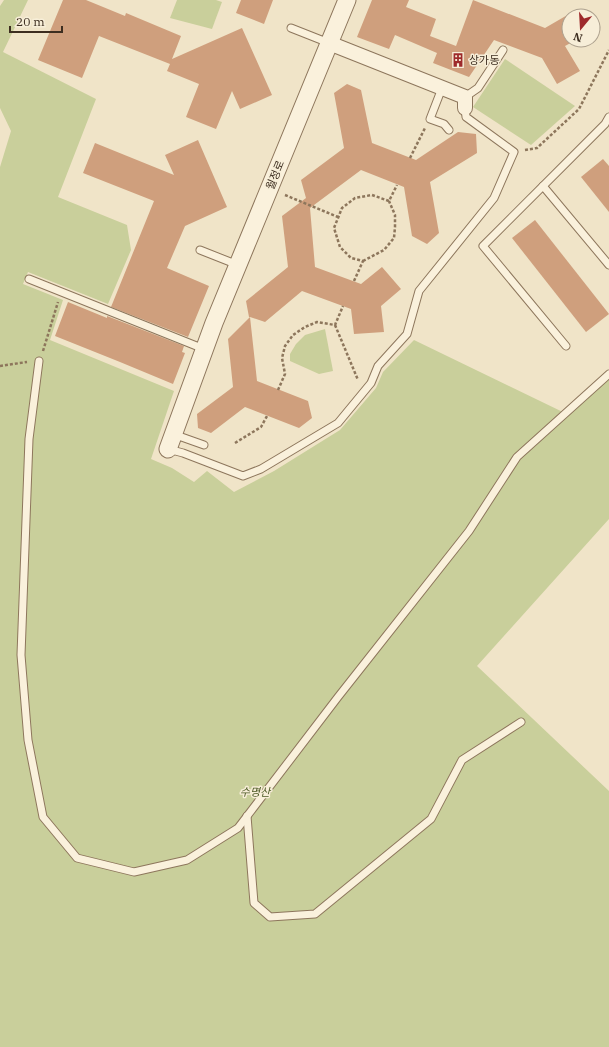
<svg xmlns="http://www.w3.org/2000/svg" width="609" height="1047" font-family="'IBM Plex Serif','Noto Sans KR',serif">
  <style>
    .green { fill: #c9cf9b }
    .building { fill: #cf9f7d }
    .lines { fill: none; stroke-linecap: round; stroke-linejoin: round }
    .service-casing { stroke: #8d765c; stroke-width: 9 }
    .minor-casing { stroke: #8d765c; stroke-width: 16 }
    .tertiary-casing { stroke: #8d765c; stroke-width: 19 }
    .path { stroke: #8d765c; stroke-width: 2.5; stroke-dasharray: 3 2; stroke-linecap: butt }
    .service { stroke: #faf1dc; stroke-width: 7 }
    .minor { stroke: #faf1dc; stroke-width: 14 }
    .tertiary { stroke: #faf1dc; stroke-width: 17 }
    .labels { text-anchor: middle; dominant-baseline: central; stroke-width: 3; stroke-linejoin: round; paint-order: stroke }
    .poi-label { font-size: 11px; fill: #3d2e20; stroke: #f7eed8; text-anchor: start }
    .street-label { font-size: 11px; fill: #3d2e20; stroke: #f7eed8 }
    .park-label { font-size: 11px; font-style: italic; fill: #4d5a26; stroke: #f7eed8 }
  </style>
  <rect width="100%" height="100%" fill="#f0e4c8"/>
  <g class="green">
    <path d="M4,0H28L3,52L96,99L58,197L127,225L131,250L108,304L28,272L23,284L63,300L50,340L174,391L151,459L172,468L194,482L207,471L234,492L274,471L340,430L376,388L383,372L414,340L569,415L609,377V519L477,666L609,791V1047H0V167L11,131L0,108V6Z"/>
    <path d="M177,0H216L222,2L212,29L170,18Z"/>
    <path d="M505,59L575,106L531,145L473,107Z"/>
    <path d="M325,329L333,371L319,374L290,361V354L296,344L305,335Z"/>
  </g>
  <g class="building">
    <path d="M63,0H86L125,16L126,13L181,36L172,59L242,28L272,95L240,109L232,91L216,129L186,117L199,84L167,71L170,64L99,36L82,78L38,60Z"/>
    <path d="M241,0H273L264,24L236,13Z"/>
    <path d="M372,0H409L406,7L436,19L430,36L456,46L473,0L545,28L576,10L579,16H569V40H576L565,46L580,71L557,84L542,58L494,40L469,77L433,63L437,53L395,35L389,49L357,37Z"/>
    <path d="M347,84L361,90L372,143L416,160L458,132L476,134L477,153L430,182L439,233L427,244L412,236L404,187L361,170L310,208L315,267L361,284L382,267L401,289L381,306L384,332L354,334L351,309L302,291L265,322L250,317L257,381L308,401L312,418L299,428L245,407L211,433L198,428L197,414L233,387L228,339L250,317H249L246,301L288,267L282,216L306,198L301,180L344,148L334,93Z"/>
    <path d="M198,140L227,207L185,226L167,268L209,286L188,337L111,307L154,201L83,173L95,143L174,175L165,155Z"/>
    <path d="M603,159L609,166V212L581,177Z"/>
    <path d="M535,220L609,314L586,332L512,238Z"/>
    <path d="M68,302L107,318V316L184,346L182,352L185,353L173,384L120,362L55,336Z"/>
  </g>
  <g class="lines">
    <defs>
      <g id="service">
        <path d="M291,28L329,43"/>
        <path d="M442,88L430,119L444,124L449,130"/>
        <path d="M465,97L478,88L503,50"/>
        <path d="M543,186L609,265"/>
        <path d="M200,250L238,265"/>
        <path d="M29,279L204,349"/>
        <path d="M566,346L483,246L605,124L609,117"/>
        <path d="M39,361L29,439L21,655L28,740L43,817L77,858L134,872L187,860L238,828L338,697L469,531L517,457L609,374"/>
        <path d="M173,434L204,445"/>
        <path d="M168,449L183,453L243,476L261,469L338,423L371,383L378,366L407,334L419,291L494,198L514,152L466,117L465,108"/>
        <path d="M247,816L254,903L270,917L315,914L431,819L462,760L521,722"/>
      </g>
      <path id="minor" d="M329,43L465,97V108"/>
      <path id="tertiary" d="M168,449L214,323L347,0"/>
    </defs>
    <use href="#service" class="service-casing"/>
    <use href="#minor" class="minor-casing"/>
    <use href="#tertiary" class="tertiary-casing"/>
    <g class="path">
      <path d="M525,150L537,148L579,109L609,50"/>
      <path d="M410,158L425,128"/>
      <path d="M285,195L338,217"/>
      <path d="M363,261L384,250L394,238L395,227V215L389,201"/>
      <path d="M354,281L363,261L351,258L340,247L334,228L342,208L355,198L372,195L389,201L397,185"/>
      <path d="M335,325L358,380"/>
      <path d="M43,351L58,302"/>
      <path d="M0,366L27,362"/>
      <path d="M278,390L285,374L282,358L285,346L293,335L305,327L317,322L335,325L343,306"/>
      <path d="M235,443L261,427L267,416"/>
    </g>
    <use href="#service" class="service"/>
    <use href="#minor" class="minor"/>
    <use href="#tertiary" class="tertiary"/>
  </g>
  <defs>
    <symbol id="building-bare" viewBox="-9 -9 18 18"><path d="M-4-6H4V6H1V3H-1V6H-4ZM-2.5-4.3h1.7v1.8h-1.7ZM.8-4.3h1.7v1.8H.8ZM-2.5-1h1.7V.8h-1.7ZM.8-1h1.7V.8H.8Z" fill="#9e2a2b" stroke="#f7eed8" stroke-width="2.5" paint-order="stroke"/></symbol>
  </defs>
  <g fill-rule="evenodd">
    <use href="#building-bare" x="448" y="50" width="20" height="20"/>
  </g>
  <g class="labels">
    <g class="poi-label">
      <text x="469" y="60">상가동</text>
    </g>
    <g class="street-label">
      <text transform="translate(275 175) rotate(-68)">월정로</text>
    </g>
    <g class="park-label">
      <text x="255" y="792">수명산</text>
    </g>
  </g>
  <g transform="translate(581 28) rotate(198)"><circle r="19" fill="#f7eed8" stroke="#ada18e"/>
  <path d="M0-3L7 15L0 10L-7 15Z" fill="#9e2a2b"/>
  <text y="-6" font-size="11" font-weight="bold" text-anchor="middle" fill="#3d2e20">N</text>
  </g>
  <path d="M10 26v6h52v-6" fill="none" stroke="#3d2e20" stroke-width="2"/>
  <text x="16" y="26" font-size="12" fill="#3d2e20" stroke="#f7eed8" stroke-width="3" paint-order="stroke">20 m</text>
</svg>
